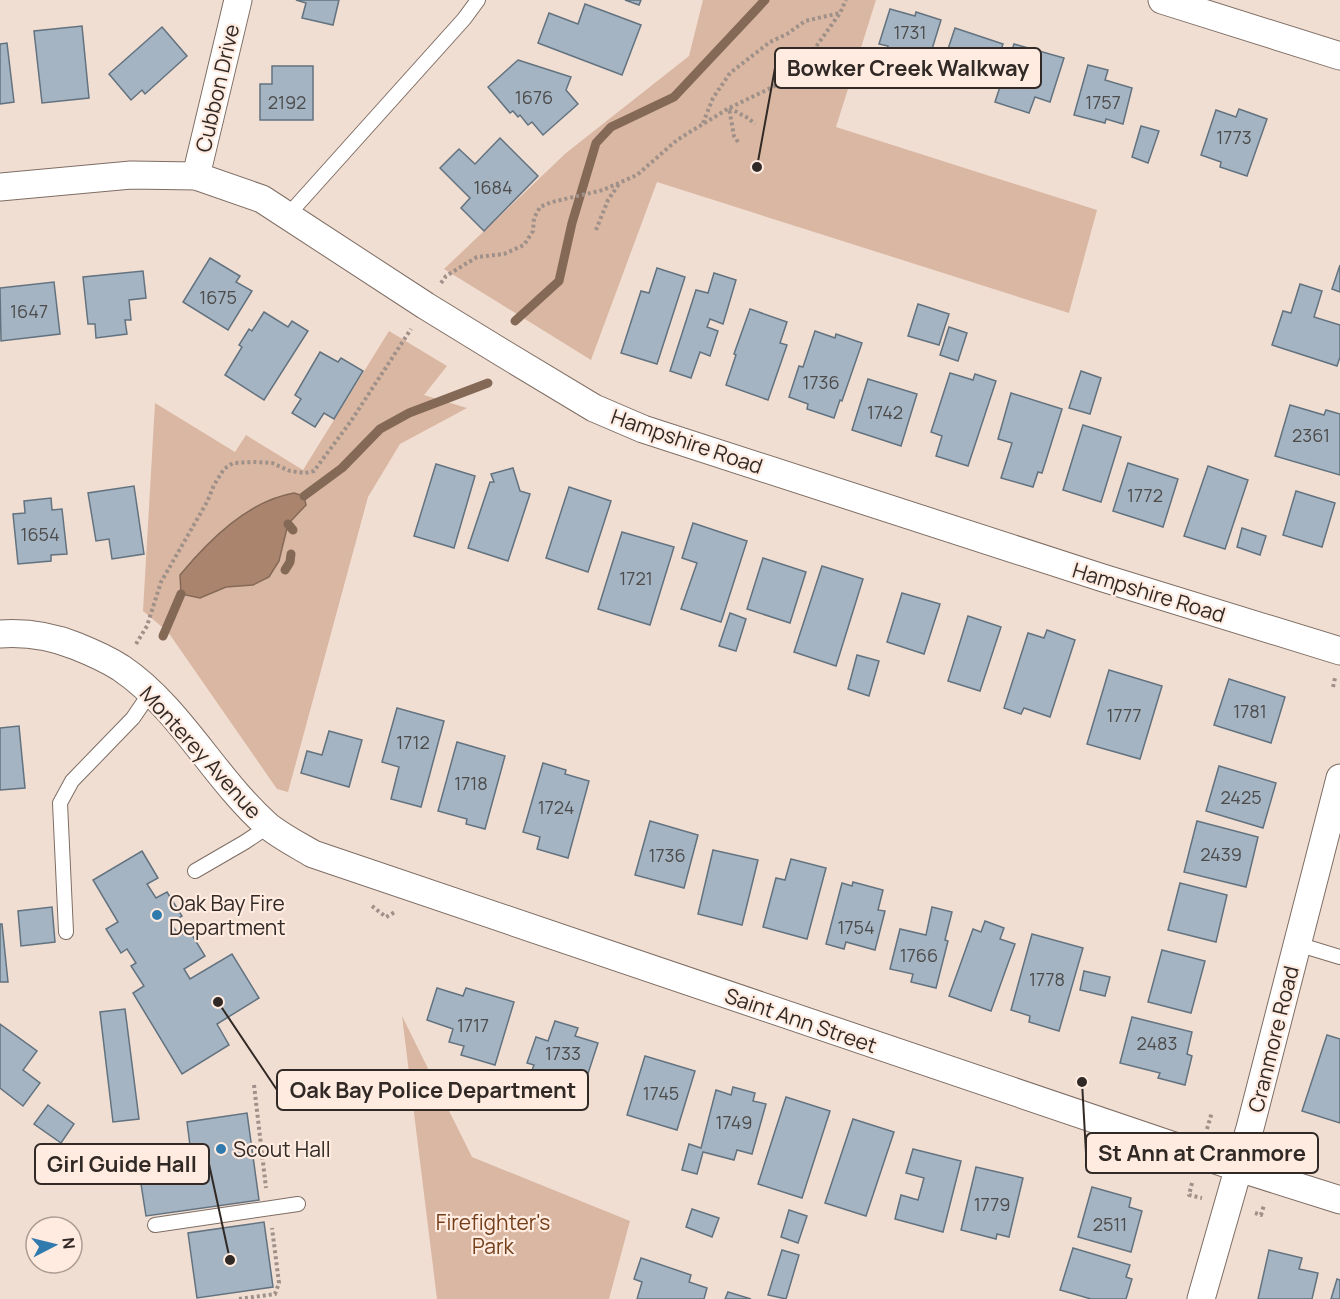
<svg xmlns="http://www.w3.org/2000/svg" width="1340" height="1299" font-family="Manrope,sans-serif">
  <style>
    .green { fill: #dab7a2 }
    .water { fill: #aa846d; stroke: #856957; stroke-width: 1.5 }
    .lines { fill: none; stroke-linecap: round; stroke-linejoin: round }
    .stream { stroke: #856957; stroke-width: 9 }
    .building { fill: #a4b4c2; stroke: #63727f; stroke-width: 1.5 }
    .lane-casing { stroke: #7e6d63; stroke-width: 16 }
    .street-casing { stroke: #7e6d63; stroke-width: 29 }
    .path { stroke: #9f9189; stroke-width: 4; stroke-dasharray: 3 3; stroke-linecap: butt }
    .lane { stroke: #fff; stroke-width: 14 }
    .street { stroke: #fff; stroke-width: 27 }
    .poi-dot { fill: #317aae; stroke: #ffebe0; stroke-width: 2 }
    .labels { text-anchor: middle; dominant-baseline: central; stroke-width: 4.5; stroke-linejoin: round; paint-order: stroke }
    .number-label { font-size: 18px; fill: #4d4c4c }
    .street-label { font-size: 21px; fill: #302925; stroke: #ffebe0 }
    .poi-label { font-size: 21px; fill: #302925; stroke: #ffebe0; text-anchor: start }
    .park-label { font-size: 21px; fill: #733f1b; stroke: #ffebe0 }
    .leader { fill: none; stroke: #302925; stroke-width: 2 }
    .callout-dot { fill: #302925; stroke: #ffebe0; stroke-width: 2 }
    .callout { fill: #ffebe0; stroke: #302925; stroke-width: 2 }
    .callout-label { font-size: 22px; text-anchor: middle; font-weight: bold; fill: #302925 }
  </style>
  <rect width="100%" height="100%" fill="#f1ded3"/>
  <g class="green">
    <path d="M703,0H876L836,127L1097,210L1069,313L657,182L591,360L444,269L566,153L689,56Z"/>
    <path d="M389,331L447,366L424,395L467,408L400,444L368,497L288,792L277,789L168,632L143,611L155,403L235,452L246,435L303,470Z"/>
    <path d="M402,1016L472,1157L630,1221L609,1299H437Z"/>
  </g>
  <path class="water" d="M294,493L304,496L306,505L288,524L279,561L269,577L253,585L226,587L200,598L181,594L180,575C209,540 248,501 294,493Z"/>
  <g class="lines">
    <g class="stream">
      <path d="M515,321L559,281L572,223L596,143L611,127L674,97L765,0"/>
      <path d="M304,496L342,468L380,429L409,413L488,383"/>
      <path d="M288,524L293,530"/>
      <path d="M285,570L290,562L291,554"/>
      <path d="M163,636L181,594"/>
    </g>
  </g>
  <g class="building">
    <path d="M296,0H339L333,25L302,18L306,3Z"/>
    <path d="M625,0H641L639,5Z"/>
    <path d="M585,4L641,25L622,75L538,43L549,13L578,24Z"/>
    <path d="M890,9L915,16L916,12L941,20L928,62L920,59L919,62L911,60L912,57L900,54L898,62L885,58L888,46L879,44Z"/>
    <path d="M82,26L89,98L42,103L34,31Z"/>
    <path d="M162,27L187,56L145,94L142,90L131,100L109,74Z"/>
    <path d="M955,28L1003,44L990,83L942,67Z"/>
    <path d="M7,43L14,102L0,104V44Z"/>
    <path d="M1014,44L1064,58L1050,102L1035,97L1029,113L995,102Z"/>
    <path d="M518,60L571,77L566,90L578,104L543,135L532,122L528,125L520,115L518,117L513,111L510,113L488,87Z"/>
    <path d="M1088,65L1108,70L1105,80L1132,88L1123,124L1106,119L1105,123L1074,115Z"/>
    <path d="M272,66H313V120H260V84H272Z"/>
    <path d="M1239,109L1267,119L1247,176L1220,167L1221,162L1201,155L1216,110L1236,117Z"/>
    <path d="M1141,126L1159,131L1148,163L1132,157Z"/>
    <path d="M500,138L538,176L484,231L461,208L470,198L440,168L459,149L475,164Z"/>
    <path d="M210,258L240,276L236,282L252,291L228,330L183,302Z"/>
    <path d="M1340,265V292L1332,289Z"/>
    <path d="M657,268L685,277L657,364L621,353L641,291L649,293Z"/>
    <path d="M143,271L146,298L129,300L131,320H125L127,334L96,338L95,324H88L83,277Z"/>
    <path d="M714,273L736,280L723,324L710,319L707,327L718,331L710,356L700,352L691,378L670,371L696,290L708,293Z"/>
    <path d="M54,282L60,334L1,341L0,288Z"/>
    <path d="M1300,284L1322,291L1314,317L1340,325V357L1337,366L1272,345L1283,311L1291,313Z"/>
    <path d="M918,304L949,314L939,345L908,336Z"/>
    <path d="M750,309L787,322L780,343L787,345L768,400L726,385L736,355L734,354Z"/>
    <path d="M264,312L288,327L292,321L308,331L264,400L225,375L242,347L239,345L249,329L252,331Z"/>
    <path d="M949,327L967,333L958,361L940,355Z"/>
    <path d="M815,331L835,338L836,334L862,343L842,401L840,400L834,418L807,409L808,404L789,397L799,366L803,367Z"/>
    <path d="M320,352L338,362L341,358L363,371L334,419L324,413L315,427L292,413L301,399L295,395Z"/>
    <path d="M1081,371L1101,378L1090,414L1069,408Z"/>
    <path d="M950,373L973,380L975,374L996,381L968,466L936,456L942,436L931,432Z"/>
    <path d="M868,379L917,394L901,446L852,430Z"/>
    <path d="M1011,393L1062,409L1042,473L1038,472L1033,487L1001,478L1012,443L998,439Z"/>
    <path d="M1290,405L1324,415L1326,410L1340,414V475L1275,456Z"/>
    <path d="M1083,425L1121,437L1101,502L1063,490Z"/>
    <path d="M1128,463L1178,479L1163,527L1113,511Z"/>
    <path d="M436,464L475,476L454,548L414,536Z"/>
    <path d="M1208,466L1248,480L1225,549L1184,536Z"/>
    <path d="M513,468L520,491L530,494L508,561L468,548L490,482H494L491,474Z"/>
    <path d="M134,486L144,554L112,559L109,539L96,541L88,493Z"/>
    <path d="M569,487L611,501L588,572L546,558Z"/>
    <path d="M1296,491L1335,503L1322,547L1283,535Z"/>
    <path d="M51,498L52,510L62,509L67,554L51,555V561L18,564L13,514L25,513L24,501Z"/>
    <path d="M693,523L747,541L721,622L681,609L697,563L682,558Z"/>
    <path d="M1242,528L1266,536L1260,555L1237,547Z"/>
    <path d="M622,532L674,547L650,625L598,609Z"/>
    <path d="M763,558L806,572L790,623L747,609Z"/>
    <path d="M822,566L863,579L836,666L794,652Z"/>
    <path d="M902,593L940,604L924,654L887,642Z"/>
    <path d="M730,613L746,619L736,651L719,646Z"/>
    <path d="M968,616L1001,627L980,691L948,681Z"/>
    <path d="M1047,630L1075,640L1050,717L1024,708L1021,714L1004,708L1028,633L1044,638Z"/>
    <path d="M857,655L879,661L869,696L848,689Z"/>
    <path d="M1109,670L1162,686L1140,759L1087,744Z"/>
    <path d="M1229,679L1285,697L1271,743L1214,725Z"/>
    <path d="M397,708L444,721L421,807L391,799L399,767L382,762Z"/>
    <path d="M19,726L25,788L0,790V728Z"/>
    <path d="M329,731L362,740L349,787L301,773L307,751L322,755Z"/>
    <path d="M457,742L505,756L485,829L466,824L467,819L438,811Z"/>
    <path d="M543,763L566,770L565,774L589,781L568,858L537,849L540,837L523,832Z"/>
    <path d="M1219,766L1276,783L1263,828L1206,811Z"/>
    <path d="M650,821L698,835L684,888L635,875Z"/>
    <path d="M1197,821L1258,837L1246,887L1184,872Z"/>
    <path d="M713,850L758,860L742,925L698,914Z"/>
    <path d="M142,851L158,878L147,884L156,898L167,892L182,916L171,923L179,936L189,930L205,956L184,969L190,979L232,954L259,998L217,1024L229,1045L182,1074L133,993L144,986L131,966L136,963L127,949L121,953L106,929L118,922L93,880Z"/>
    <path d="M791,859L826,868L807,939L763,927L776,878L785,880Z"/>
    <path d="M853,882L883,890L878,910L885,911L875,950L846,942L844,949L826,944L842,883L852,886Z"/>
    <path d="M1180,883L1227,895L1216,942L1168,930Z"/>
    <path d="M52,907L55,942L21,946L18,911Z"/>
    <path d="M932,907L952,912L945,940L948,941L936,988L911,982L913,974L890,969L900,929L926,935Z"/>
    <path d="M985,921L1004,928L1000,939L1015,944L991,1011L949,996L973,929L981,932Z"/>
    <path d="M0,924H2L8,982H0Z"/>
    <path d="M1032,934L1083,948L1059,1031L1029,1022L1030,1016L1011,1010Z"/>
    <path d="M1162,950L1205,961L1191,1013L1148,1002Z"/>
    <path d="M1084,971L1110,977L1105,996L1080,990Z"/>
    <path d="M437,988L463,996L466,988L514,1002L495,1065L461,1055L464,1046L449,1042L453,1029L427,1020Z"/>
    <path d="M125,1009L139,1119L113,1122L100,1012Z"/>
    <path d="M1132,1017L1192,1032L1187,1054L1192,1056L1185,1085L1158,1078L1160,1073L1120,1063Z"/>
    <path d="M555,1021L578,1028L575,1036L598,1043L583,1089L572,1085L570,1092L529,1078L534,1065L527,1063L536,1037L548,1041Z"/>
    <path d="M0,1024L37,1051L23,1070L40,1083L23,1106L0,1088Z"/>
    <path d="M1327,1035L1340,1039V1123L1302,1111Z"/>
    <path d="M645,1056L695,1071L677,1130L627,1115Z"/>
    <path d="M733,1087L755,1093L753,1101L766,1104L752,1154L737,1150L734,1160L703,1152L697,1174L682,1170L689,1144L701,1148L716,1090L731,1095Z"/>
    <path d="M786,1097L830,1111L802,1198L758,1184Z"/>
    <path d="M48,1105L74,1124L61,1143L34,1124Z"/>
    <path d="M247,1113L259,1200L146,1216L141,1184L194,1177L187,1122Z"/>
    <path d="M853,1119L894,1132L866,1216L825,1203Z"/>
    <path d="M913,1149L961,1161L943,1232L895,1219L901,1195L918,1200L924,1178L906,1173Z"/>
    <path d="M976,1167L1023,1178L1009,1237L997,1234L996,1239L961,1230Z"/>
    <path d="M1092,1187L1131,1198L1129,1207L1142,1211L1131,1252L1078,1237Z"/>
    <path d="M692,1209L719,1218L712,1237L686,1227Z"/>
    <path d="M789,1210L807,1216L798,1243L781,1237Z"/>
    <path d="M264,1222L273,1287L197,1298L188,1233Z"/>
    <path d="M1073,1248L1130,1265L1126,1277L1132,1279L1126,1299H1091L1060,1290Z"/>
    <path d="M782,1250L799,1255L786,1299L768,1295Z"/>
    <path d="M1269,1250L1302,1258L1299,1269L1318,1273L1312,1299H1258Z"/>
    <path d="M641,1258L691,1275L689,1282L707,1288L704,1299H637L642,1282L634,1279Z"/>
    <path d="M1337,1279L1340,1280V1299H1331Z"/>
    <path d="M728,1292L751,1299H725Z"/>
  </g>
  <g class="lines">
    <defs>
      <g id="lane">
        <path d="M288,215L464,19L478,0"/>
        <path d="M195,871L245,842L269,826"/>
        <path d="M66,932L60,803L72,781L133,718L150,693"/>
        <path d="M1297,944L1340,957"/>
        <path d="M155,1225L298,1204"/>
      </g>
      <g id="street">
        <path d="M1162,0L1340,56"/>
        <path d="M196,176L238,0"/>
        <path d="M0,187L131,175L196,176L262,199L426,306L501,352L594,408L643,429L1103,578L1340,651"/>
        <path d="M0,634C27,632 51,636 76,646C91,652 107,659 121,668C180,708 214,778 267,825C280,836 298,845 313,854L1239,1168L1340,1200"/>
        <path d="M1201,1299L1250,1128L1340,778"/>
      </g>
    </defs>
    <use href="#lane" class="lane-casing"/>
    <use href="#street" class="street-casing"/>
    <g class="path">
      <path d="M703,123L713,98L730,73L770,42L787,34L805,21L840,13"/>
      <path d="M738,142L734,136L729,108L748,118L755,124"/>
      <path d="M596,230L608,200L619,184"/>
      <path d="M441,283L446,276L477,257L504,254L524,245L533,231L534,218L540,207L552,202L603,190L637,175L677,140L729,108L781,83L813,51L840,13L846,0"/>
      <path d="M136,644L147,626L161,582L207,502L214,485L224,469L233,463L255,462L272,463L290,471L305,473L314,471L351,421L411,329"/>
      <path d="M1333,687L1335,678"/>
      <path d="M372,906L386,917L395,912"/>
      <path d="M254,1085L266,1188"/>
      <path d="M1207,1129L1212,1112"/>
      <path d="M1278,1151L1281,1140"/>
      <path d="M1192,1183L1189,1195L1202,1198"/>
      <path d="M1255,1213L1261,1215L1264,1205"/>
      <path d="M239,1299L275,1294L279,1283L272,1228"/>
    </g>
    <use href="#lane" class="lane"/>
    <use href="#street" class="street"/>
  </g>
  <g class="poi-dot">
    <circle cx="157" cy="915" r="6"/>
    <circle cx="221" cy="1149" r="6"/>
  </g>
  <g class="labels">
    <g class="number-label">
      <text x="910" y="32">1731</text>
      <text x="534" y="97">1676</text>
      <text x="287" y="102">2192</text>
      <text x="1103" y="102">1757</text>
      <text x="1234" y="137">1773</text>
      <text x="493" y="187">1684</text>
      <text x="218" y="297">1675</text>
      <text x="29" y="311">1647</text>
      <text x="821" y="382">1736</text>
      <text x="885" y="412">1742</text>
      <text x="1311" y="435">2361</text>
      <text x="1145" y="495">1772</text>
      <text x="40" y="534">1654</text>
      <text x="636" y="578">1721</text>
      <text x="1250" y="711">1781</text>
      <text x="1124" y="715">1777</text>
      <text x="413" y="742">1712</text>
      <text x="471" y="783">1718</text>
      <text x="1241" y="797">2425</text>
      <text x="556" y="807">1724</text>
      <text x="1221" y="854">2439</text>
      <text x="667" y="855">1736</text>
      <text x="856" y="927">1754</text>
      <text x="919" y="955">1766</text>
      <text x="1047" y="979">1778</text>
      <text x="473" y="1025">1717</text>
      <text x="1157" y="1043">2483</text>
      <text x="563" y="1053">1733</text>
      <text x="661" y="1093">1745</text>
      <text x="734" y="1122">1749</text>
      <text x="992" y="1204">1779</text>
      <text x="1110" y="1224">2511</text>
    </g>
    <g class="street-label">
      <text transform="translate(217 88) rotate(-77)">Cubbon Drive</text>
      <text transform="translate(687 441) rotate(19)">Hampshire Road</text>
      <text transform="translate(1149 592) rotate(17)">Hampshire Road</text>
      <text transform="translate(201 752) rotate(48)">Monterey Avenue</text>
      <text transform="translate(801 1020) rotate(19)">Saint Ann Street</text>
      <text transform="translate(1273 1039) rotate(-76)">Cranmore Road</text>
    </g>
    <g class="poi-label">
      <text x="169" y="903">Oak Bay Fire<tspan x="169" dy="24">Department</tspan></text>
      <text x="233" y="1149">Scout Hall</text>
    </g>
    <g class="park-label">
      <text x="493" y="1222">Firefighter's<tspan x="493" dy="24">Park</tspan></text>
    </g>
  </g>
  <path class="leader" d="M757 167L775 68M218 1002L277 1090M1082 1082L1086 1153M230 1260L209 1164"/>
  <g class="callout-dot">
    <circle cx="757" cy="167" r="6"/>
    <circle cx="218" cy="1002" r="6"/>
    <circle cx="1082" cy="1082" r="6"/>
    <circle cx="230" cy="1260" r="6"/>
  </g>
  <g class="callout">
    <rect x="775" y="48" width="266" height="40" rx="6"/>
    <rect x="277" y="1070" width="311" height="40" rx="6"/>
    <rect x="1086" y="1133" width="232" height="40" rx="6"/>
    <rect x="35" y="1144" width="174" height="40" rx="6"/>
  </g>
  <g class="callout-label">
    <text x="908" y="76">Bowker Creek Walkway</text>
    <text x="433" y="1098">Oak Bay Police Department</text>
    <text x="1202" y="1161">St Ann at Cranmore</text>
    <text x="122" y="1172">Girl Guide Hall</text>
  </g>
  <g transform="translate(54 1245) rotate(83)"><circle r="28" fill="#ffebe0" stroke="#ac9d95" stroke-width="1.5"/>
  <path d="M0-4.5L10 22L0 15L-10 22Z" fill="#317aae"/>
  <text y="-9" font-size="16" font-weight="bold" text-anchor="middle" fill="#302925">N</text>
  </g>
</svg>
